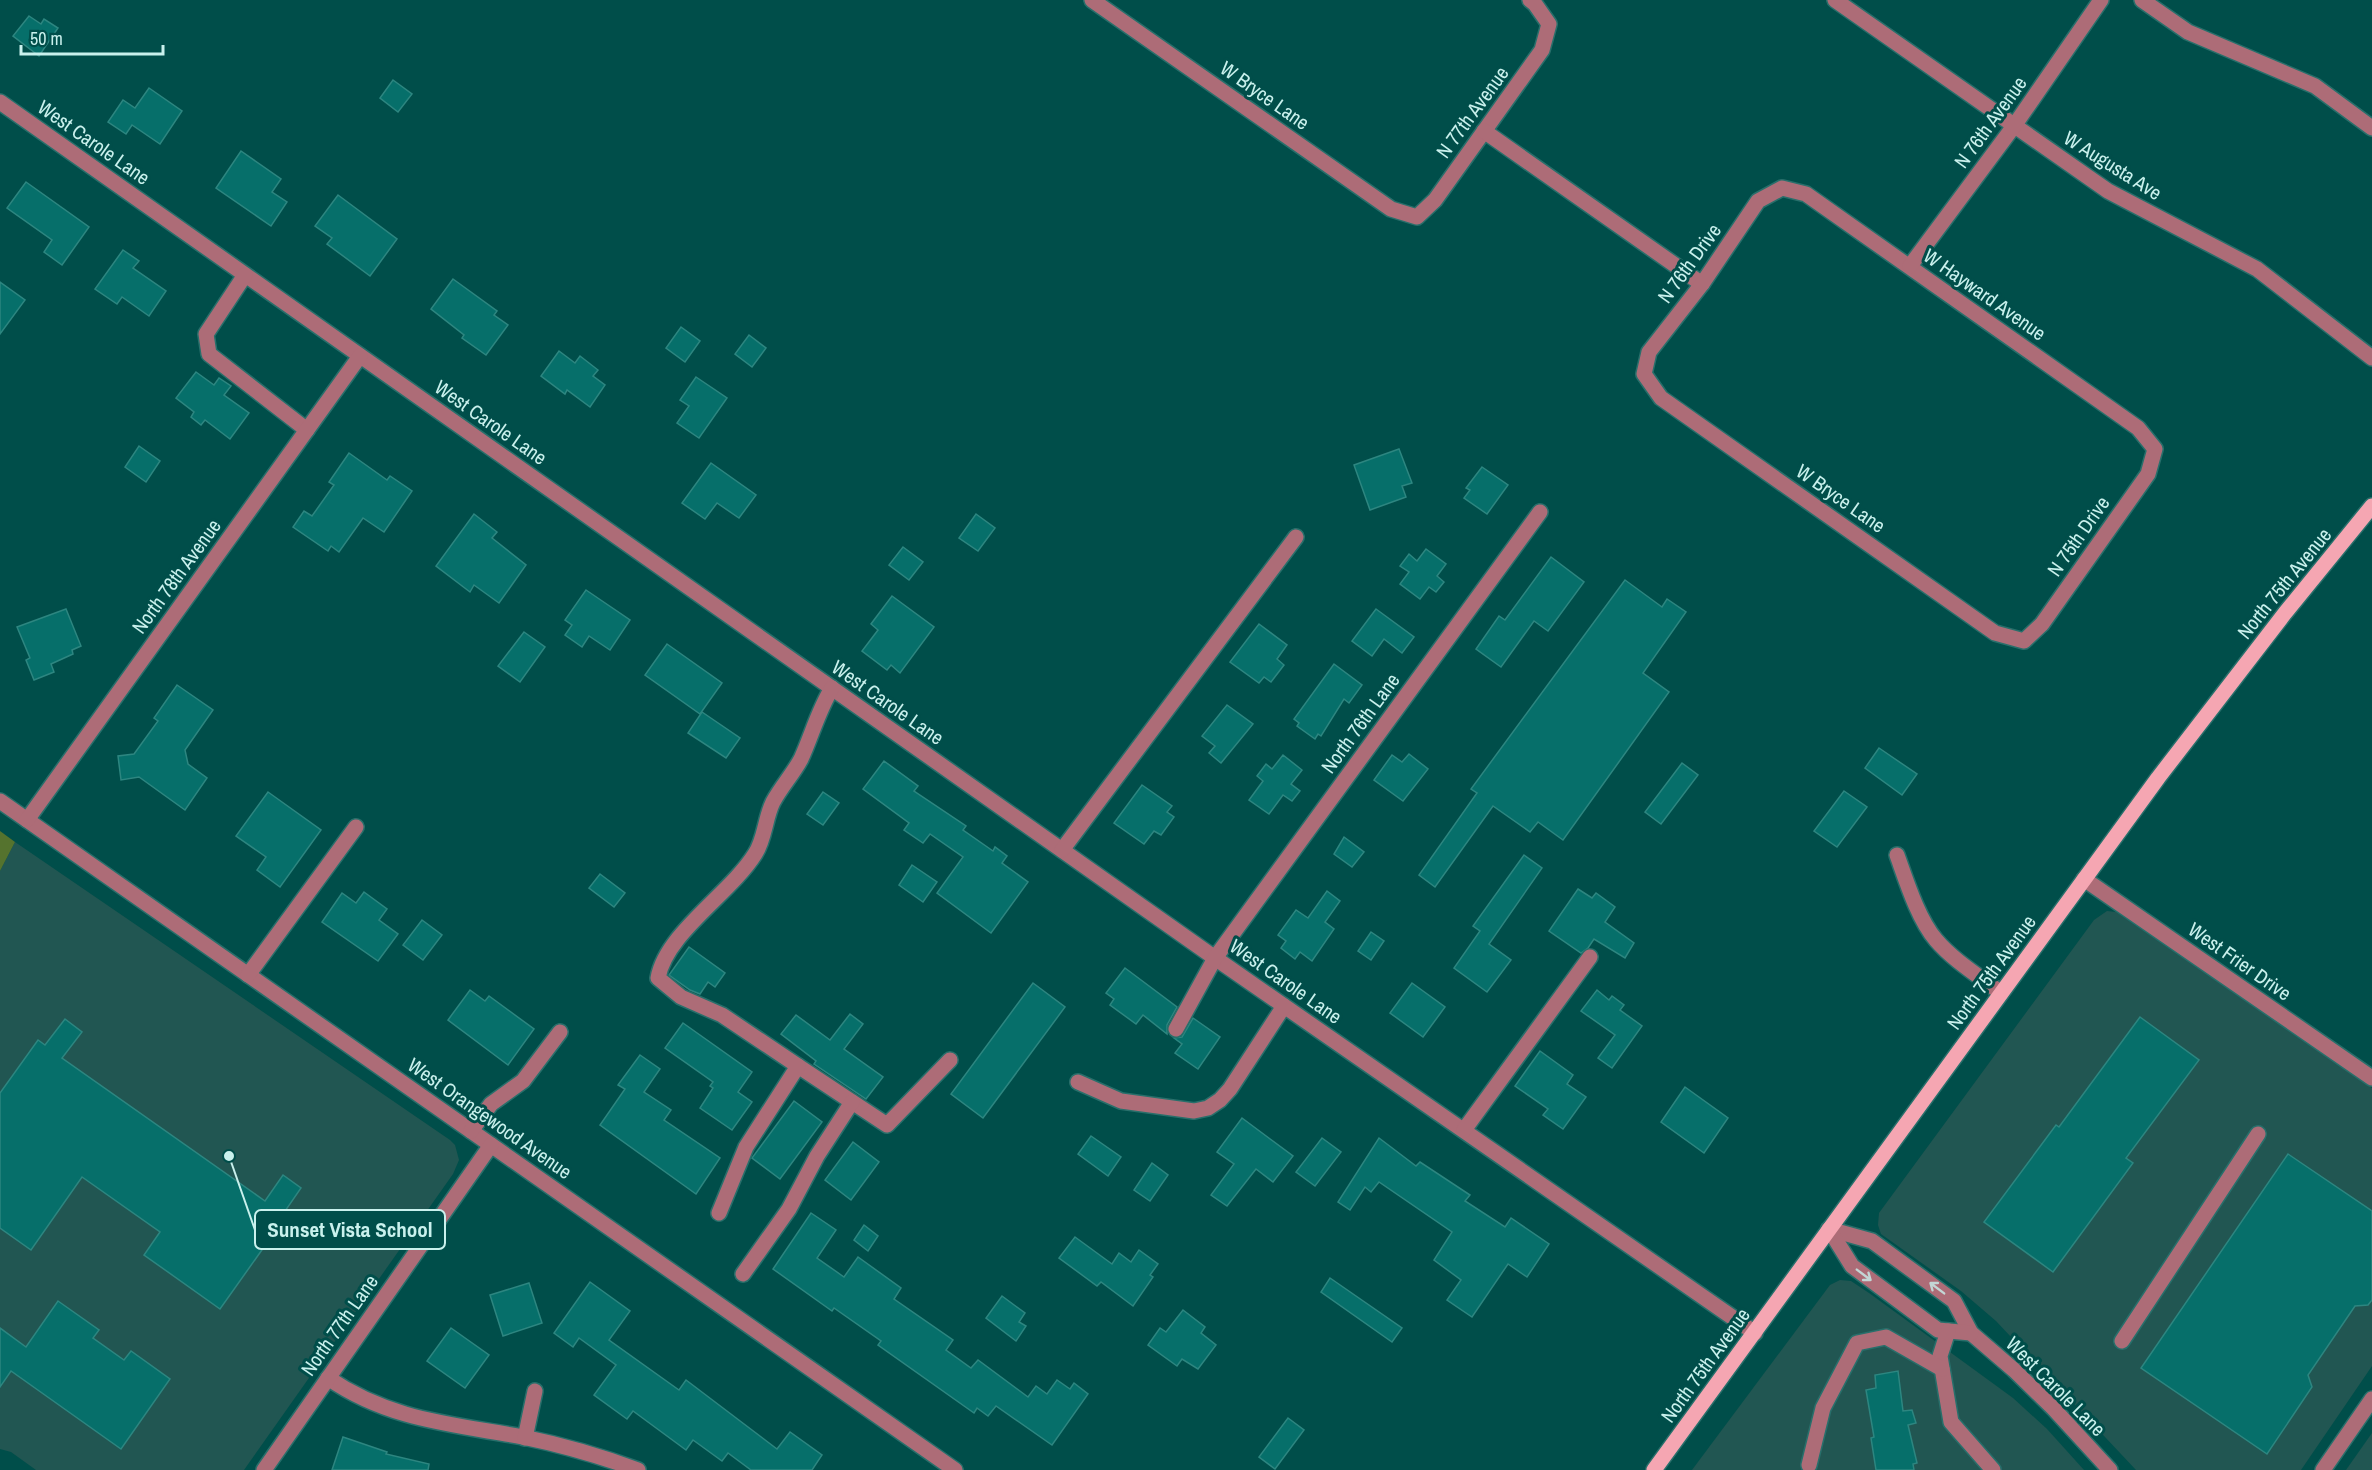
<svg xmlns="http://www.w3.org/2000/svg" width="2372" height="1470" font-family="'Archivo Narrow',sans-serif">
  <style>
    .built { fill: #215652 }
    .green { fill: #55732e }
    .building { fill: #066f6a; stroke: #2d8680; stroke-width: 1.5 }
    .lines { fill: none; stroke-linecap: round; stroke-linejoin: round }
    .minor-casing { stroke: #286f6b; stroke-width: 18 }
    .major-casing { stroke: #286f6b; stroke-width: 18 }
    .minor { stroke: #ad6c77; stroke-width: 15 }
    .major { stroke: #f5a6b2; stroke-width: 15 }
    .oneway { stroke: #c3d6d5 }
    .labels { text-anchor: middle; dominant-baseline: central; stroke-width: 6; stroke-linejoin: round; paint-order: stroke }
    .street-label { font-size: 20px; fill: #c9f1ed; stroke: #004e4a }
    .leader { fill: none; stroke: #c9f1ed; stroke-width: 2 }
    .callout-dot { fill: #c9f1ed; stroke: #004e4a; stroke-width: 2 }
    .callout { fill: #004e4a; stroke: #c9f1ed; stroke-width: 2 }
    .callout-label { font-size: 21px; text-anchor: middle; font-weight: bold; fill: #c9f1ed }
  </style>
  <rect width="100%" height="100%" fill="#004e4a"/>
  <g class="built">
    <path d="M15,842L450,1140L455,1145L459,1160L453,1174L244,1470H36L11,1452L0,1449V871Z"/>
    <path d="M2107,911L2116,912L2372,1088V1366L2301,1470H2136L1996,1321L1961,1291L1881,1234L1878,1225L1879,1213L2094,920Z"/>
    <path d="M1840,1280L1851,1281L1869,1293L2013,1398L2047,1429L2084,1470H1692L1830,1285Z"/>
    <path d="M2372,1433V1470H2346Z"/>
  </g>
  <path class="green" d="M0,831L15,842L0,871Z"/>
  <g class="building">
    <path d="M29,16L41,24L44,19L58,28L39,56L13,36Z"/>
    <path d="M393,80L412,94L398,112L380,98Z"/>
    <path d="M149,88L182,111L160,144L132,125L126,134L108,122L123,100L135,108Z"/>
    <path d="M241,151L281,179L272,192L287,202L271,226L216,188Z"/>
    <path d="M26,182L89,227L62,265L44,252L52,240L7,208Z"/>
    <path d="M338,195L397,239L370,276L327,244L332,238L315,226Z"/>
    <path d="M123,250L139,261L133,268L166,291L149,316L122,297L117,304L95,289Z"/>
    <path d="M453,279L497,311L494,315L508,325L486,355L462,338L464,335L431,309Z"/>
    <path d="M0,282L25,300L0,334Z"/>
    <path d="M681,327L700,341L685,362L666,348Z"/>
    <path d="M749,335L766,348L752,367L735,354Z"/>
    <path d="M559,351L575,363L580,356L598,370L593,376L605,385L590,407L567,390L565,394L541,376Z"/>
    <path d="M196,372L214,385L219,378L231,386L224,395L249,413L230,439L205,420L201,425L191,417L194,412L176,398Z"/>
    <path d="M696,377L727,398L699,438L677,423L689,406L680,400Z"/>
    <path d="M139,446L160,461L146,482L125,467Z"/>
    <path d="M1399,449L1412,483L1402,486L1406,497L1370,510L1354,465Z"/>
    <path d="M349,453L387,480L390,476L412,491L384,532L363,518L339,552L331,546L328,551L293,527L304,511L312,516L334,485L329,482Z"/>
    <path d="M711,463L756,495L739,518L717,503L705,519L682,503Z"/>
    <path d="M1482,467L1508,485L1487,514L1464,498L1470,490L1466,488Z"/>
    <path d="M474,514L497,532L492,538L526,565L499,603L474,585L470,592L436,566Z"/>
    <path d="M976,514L995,528L978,551L959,538Z"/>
    <path d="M903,547L923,562L909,580L889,565Z"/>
    <path d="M1426,549L1446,564L1437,576L1444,582L1436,592L1429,587L1420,599L1400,584L1409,572L1400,566L1409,554L1417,561Z"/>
    <path d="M1551,557L1584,582L1548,631L1534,621L1501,667L1476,649L1499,616L1505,620Z"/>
    <path d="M1625,580L1662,607L1667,599L1686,612L1643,673L1669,692L1563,840L1538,822L1530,832L1493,806L1435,887L1419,875L1477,793L1471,789Z"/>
    <path d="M586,590L630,620L610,650L589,636L582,647L565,635L572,625L565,620Z"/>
    <path d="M892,596L934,627L900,673L891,665L887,670L862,651L878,630L871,624Z"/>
    <path d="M66,609L81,646L72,650L73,654L51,664L54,672L34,680L26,660L30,658L17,627Z"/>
    <path d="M1376,609L1414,637L1402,653L1384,639L1372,656L1352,641Z"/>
    <path d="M1259,624L1287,645L1277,659L1284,665L1271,682L1264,677L1259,683L1230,662Z"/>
    <path d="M524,632L545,647L520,682L498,666Z"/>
    <path d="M667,644L722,683L700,714L645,675Z"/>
    <path d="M1334,664L1362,685L1349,703L1344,699L1321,736L1318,734L1315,739L1297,726L1299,723L1294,719Z"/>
    <path d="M177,685L213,710L185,750L188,764L207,778L185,810L139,777L121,780L118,756L134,754L158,721L154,718Z"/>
    <path d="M1227,705L1253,724L1221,763L1209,753L1215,746L1202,736Z"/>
    <path d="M702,712L740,738L726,758L688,733Z"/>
    <path d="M1879,748L1917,774L1902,795L1865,768Z"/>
    <path d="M1409,754L1428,769L1403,801L1374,780L1392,755L1402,762Z"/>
    <path d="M1283,755L1302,770L1291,784L1300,791L1292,801L1283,795L1269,814L1249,800L1263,781L1257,776L1266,764L1272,769Z"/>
    <path d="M884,761L918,786L914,791L966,826L963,830L993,851L995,847L1007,856L1002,863L1028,882L991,933L937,893L963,857L930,834L923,843L904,830L909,823L863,789Z"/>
    <path d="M1682,763L1698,775L1661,824L1645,812Z"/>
    <path d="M1142,785L1172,806L1167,812L1174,817L1161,835L1154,831L1144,844L1114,823Z"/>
    <path d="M1844,791L1867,807L1837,847L1814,831Z"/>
    <path d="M268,792L321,830L280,887L257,870L266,857L236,836Z"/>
    <path d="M823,792L839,803L823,825L807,814Z"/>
    <path d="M1344,837L1364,852L1352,867L1334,854Z"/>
    <path d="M1524,855L1542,868L1489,944L1511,960L1487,992L1454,968L1480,931L1473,926Z"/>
    <path d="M912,865L937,882L923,902L899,885Z"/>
    <path d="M600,874L625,893L614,907L589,888Z"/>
    <path d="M1578,889L1592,898L1596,893L1615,907L1605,922L1634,943L1625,958L1594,939L1588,948L1581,953L1549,931Z"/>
    <path d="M1327,891L1340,901L1325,922L1334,929L1312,961L1300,952L1295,959L1281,948L1286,941L1278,935L1296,910L1308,918Z"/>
    <path d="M364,892L387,909L379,920L398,934L378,961L322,922L342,893L356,903Z"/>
    <path d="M422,920L442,935L423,960L403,945Z"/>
    <path d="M1371,932L1384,941L1371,960L1358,951Z"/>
    <path d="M689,947L725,973L715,987L708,982L700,994L690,990L669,975Z"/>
    <path d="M1125,968L1177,1007L1167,1025V1034L1143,1015L1136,1024L1110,1005L1114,999L1106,993Z"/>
    <path d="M1033,983L1065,1007L983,1118L951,1094Z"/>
    <path d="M1412,983L1445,1007L1423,1037L1390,1013Z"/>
    <path d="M470,990L485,1001L489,996L534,1029L508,1065L448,1020Z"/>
    <path d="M1597,990L1609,1000L1612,996L1624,1005L1620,1010L1642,1026L1612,1068L1598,1058L1615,1035L1581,1011Z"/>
    <path d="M850,1014L863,1024L844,1049L883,1077L866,1099L814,1064L816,1061L781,1034L796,1015L830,1040Z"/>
    <path d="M2140,1017L2199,1060L2126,1158L2133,1163L2053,1272L1984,1222L2056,1125L2059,1127Z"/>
    <path d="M1193,1018L1220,1037L1198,1069L1175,1053L1182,1044L1174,1038L1182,1037Z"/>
    <path d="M65,1019L82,1032L62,1058L265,1201L283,1175L301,1188L283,1214L286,1216L220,1309L144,1255L160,1232L82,1177L31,1250L0,1228V1093L38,1040L45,1045Z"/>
    <path d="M683,1023L752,1072L738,1092L752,1102L732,1130L700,1108L713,1088L710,1086L713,1082L665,1048Z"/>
    <path d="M1540,1051L1573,1075L1567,1084L1586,1097L1563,1129L1543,1115L1548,1109L1515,1086Z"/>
    <path d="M640,1055L660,1069L644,1092L671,1110L664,1120L720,1158L696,1194L600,1125L625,1089L618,1085Z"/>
    <path d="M1685,1087L1728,1118L1704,1153L1661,1122Z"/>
    <path d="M794,1101L822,1122L780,1179L752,1158Z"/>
    <path d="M1242,1118L1293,1156L1273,1182L1256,1169L1227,1206L1211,1195L1234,1164L1217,1152Z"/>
    <path d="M1091,1136L1121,1157L1108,1176L1078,1154Z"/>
    <path d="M1322,1138L1341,1152L1315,1186L1296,1172Z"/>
    <path d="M1379,1138L1416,1166L1420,1162L1470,1195L1465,1201L1505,1227L1511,1218L1549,1244L1527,1277L1508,1264L1472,1317L1447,1300L1461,1280L1434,1260L1452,1232L1379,1182L1371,1192L1365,1187L1350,1210L1338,1202Z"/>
    <path d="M853,1142L879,1162L851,1200L825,1180Z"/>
    <path d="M2288,1154L2372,1211V1300L2368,1305L2355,1306L2308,1375L2312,1387L2267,1454L2141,1368Z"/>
    <path d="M1152,1163L1168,1175L1150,1201L1134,1190Z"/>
    <path d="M811,1213L836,1230L817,1258L844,1277L858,1257L901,1288L894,1299L953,1340L946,1350L971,1368L978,1360L1028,1397L1036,1386L1047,1394L1057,1380L1070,1389L1074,1383L1088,1394L1052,1445L996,1406L988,1416L977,1408L974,1413L878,1345L881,1341L834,1308L832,1311L773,1269Z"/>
    <path d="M864,1225L878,1236L868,1251L854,1240Z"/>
    <path d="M1075,1237L1112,1264L1119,1253L1131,1262L1139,1250L1158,1264L1150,1275L1153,1277L1133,1306L1101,1282L1097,1286L1059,1258Z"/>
    <path d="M1330,1278L1402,1328L1392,1342L1321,1292Z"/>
    <path d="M590,1282L630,1311L609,1340L679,1390L686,1380L777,1449L790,1432L822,1455L812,1470H751L728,1453L722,1461L693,1440L686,1450L633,1411L627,1419L594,1395L616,1365L579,1338L573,1347L554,1333Z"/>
    <path d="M529,1283L542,1323L503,1336L490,1295Z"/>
    <path d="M1002,1296L1025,1313L1019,1322L1026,1326L1016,1341L986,1318Z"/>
    <path d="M58,1301L99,1330L93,1338L124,1360L131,1351L170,1379L121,1449L11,1371L0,1387V1328L26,1347Z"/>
    <path d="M1183,1310L1205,1327L1201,1333L1216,1345L1198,1369L1182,1359L1177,1366L1148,1345L1160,1328L1166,1332Z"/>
    <path d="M451,1328L489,1355L465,1388L427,1361Z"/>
    <path d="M1898,1371L1903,1411L1912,1410L1916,1423L1908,1425L1917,1463L1913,1464L1914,1470H1876L1871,1438L1874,1437L1866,1390L1876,1388L1875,1375Z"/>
    <path d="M1288,1418L1304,1430L1275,1469L1259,1457Z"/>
    <path d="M343,1437L387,1452L386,1454L429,1464L428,1470H332Z"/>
  </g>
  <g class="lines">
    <defs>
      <g id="minor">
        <path d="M1092,0L1391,209L1417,217L1435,200L1542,50L1549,24L1535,4L1530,0"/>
        <path d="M1835,0L2108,191L2257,269L2372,358"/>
        <path d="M2142,0L2188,32L2315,86L2372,128"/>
        <path d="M0,102L1215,958L1755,1333"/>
        <path d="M1484,131L1702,284"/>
        <path d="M1782,188L1806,194L2138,428L2155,449L2148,474L2042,624L2024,641L1995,633L1661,398L1644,374L1649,352L1702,284L1758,201Z"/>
        <path d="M1910,266L2014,126L2101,0"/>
        <path d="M245,275L206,334L209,354L307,430"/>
        <path d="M0,801L955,1470"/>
        <path d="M27,820L360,356"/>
        <path d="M1062,850L1296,537"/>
        <path d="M1897,855C1906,880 1918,919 1936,940C1954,961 1979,976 2001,993"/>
        <path d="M2084,879L2372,1078"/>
        <path d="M248,975L356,827"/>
        <path d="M1176,1029L1215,958L1540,512"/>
        <path d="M798,1066L887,1125L950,1060"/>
        <path d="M1078,1082L1121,1101L1194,1111L1208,1108L1220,1100L1230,1089L1284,1006"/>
        <path d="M1464,1130L1590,957"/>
        <path d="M471,1131L491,1104L523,1081L560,1032"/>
        <path d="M719,1213L746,1147L798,1066L722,1015L681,997L658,978C666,933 730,894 755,854C765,839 765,818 773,802C781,787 793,774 801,759C812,735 818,711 832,688"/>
        <path d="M1829,1229L1872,1241L1954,1301L1971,1333L2014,1370L2053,1408L2110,1470"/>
        <path d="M1829,1229L1852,1266L1938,1330L1971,1333"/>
        <path d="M743,1274L789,1209L817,1156L852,1102"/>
        <path d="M1948,1331L1940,1356L1951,1422L1993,1470"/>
        <path d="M2122,1341L2258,1134"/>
        <path d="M328,1378C389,1420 452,1424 523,1437C562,1445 600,1456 638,1470"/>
        <path d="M525,1438L535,1391"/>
        <path d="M1809,1465L1823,1408L1857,1343L1886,1337L1942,1369"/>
        <path d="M264,1470L491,1145"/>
        <path d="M2323,1470L2372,1399"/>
      </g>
      <path id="major" d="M1654,1470L2158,778L2285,613L2372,506"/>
    </defs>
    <use href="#minor" class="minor-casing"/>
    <use href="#major" class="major-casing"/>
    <use href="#minor" class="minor"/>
    <use href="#major" class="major"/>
  </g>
  <defs><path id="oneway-shaft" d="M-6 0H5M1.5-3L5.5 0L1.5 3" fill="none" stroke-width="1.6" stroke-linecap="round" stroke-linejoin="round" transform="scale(1.5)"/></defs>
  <g class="oneway">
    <use href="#oneway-shaft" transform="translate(1864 1275) rotate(37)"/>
    <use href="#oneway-shaft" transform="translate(1937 1288) rotate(-143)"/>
  </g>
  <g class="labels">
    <g class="street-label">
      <text transform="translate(1265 95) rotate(35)">W Bryce Lane</text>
      <text transform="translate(1472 112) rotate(-54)">N 77th Avenue</text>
      <text transform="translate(1990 122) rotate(-54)">N 76th Avenue</text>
      <text transform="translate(94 142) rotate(35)">West Carole Lane</text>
      <text transform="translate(2113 165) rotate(32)">W Augusta Ave</text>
      <text transform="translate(1689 263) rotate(-54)">N 76th Drive</text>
      <text transform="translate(1985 294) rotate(35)">W Hayward Avenue</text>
      <text transform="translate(491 422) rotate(35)">West Carole Lane</text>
      <text transform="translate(1841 498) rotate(35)">W Bryce Lane</text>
      <text transform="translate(2078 536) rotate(-55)">N 75th Drive</text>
      <text transform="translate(176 576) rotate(-54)">North 78th Avenue</text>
      <text transform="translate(2284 583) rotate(-51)">North 75th Avenue</text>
      <text transform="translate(888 702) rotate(35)">West Carole Lane</text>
      <text transform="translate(1360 723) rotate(-54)">North 76th Lane</text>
      <text transform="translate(2240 961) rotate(35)">West Frier Drive</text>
      <text transform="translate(1991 972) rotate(-54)">North 75th Avenue</text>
      <text transform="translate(1286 981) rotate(35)">West Carole Lane</text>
      <text transform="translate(490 1118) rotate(35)">West Orangewood Avenue</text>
      <text transform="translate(339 1325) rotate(-55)">North 77th Lane</text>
      <text transform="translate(1705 1365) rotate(-54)">North 75th Avenue</text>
      <text transform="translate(2056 1386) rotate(45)">West Carole Lane</text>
    </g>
  </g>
  <path class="leader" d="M229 1156L255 1230"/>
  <circle class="callout-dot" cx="229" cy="1156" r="6"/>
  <rect class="callout" x="255" y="1210" width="190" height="39" rx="6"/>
  <g class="callout-label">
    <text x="350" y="1237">Sunset Vista School</text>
  </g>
  <path d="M21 45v9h142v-9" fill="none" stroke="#c9f1ed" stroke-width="3"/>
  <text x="30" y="45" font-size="18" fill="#c9f1ed" stroke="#004e4a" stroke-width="4.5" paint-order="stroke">50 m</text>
</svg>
